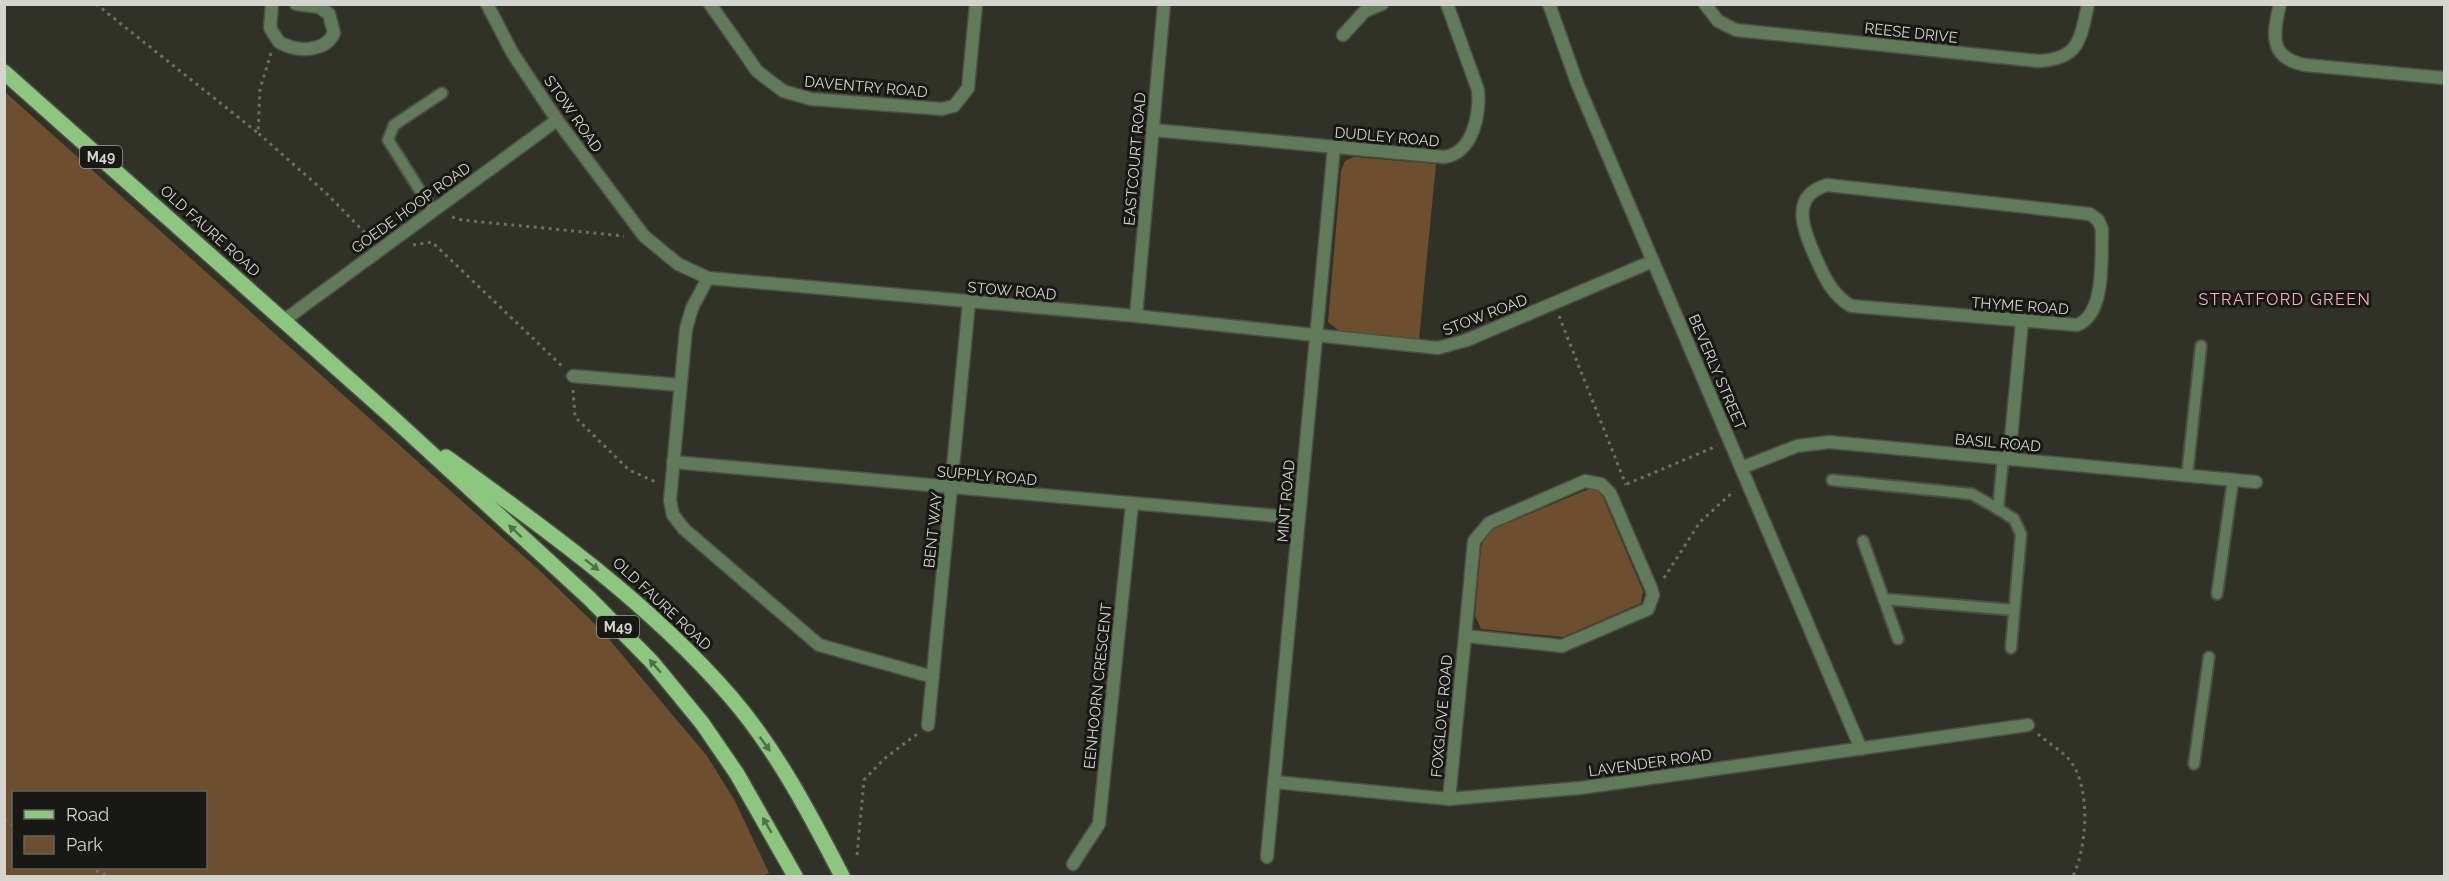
<svg xmlns="http://www.w3.org/2000/svg" width="2449" height="881" font-family="Raleway,sans-serif">
  <style>
    .green { fill: #6d4e2e; fill-rule: evenodd }
    .lines { fill: none; stroke-linecap: round; stroke-linejoin: round }
    .service-casing { stroke: #4d4f45; stroke-width: 14 }
    .minor-casing { stroke: #4d4f45; stroke-width: 15 }
    .primary-casing { stroke: #4d4f45; stroke-width: 18 }
    .path { stroke: #6e7066; stroke-width: 3; stroke-dasharray: 3 4.5; stroke-linecap: butt }
    .service { stroke: #607b59; stroke-width: 10 }
    .minor { stroke: #607b59; stroke-width: 12 }
    .primary { stroke: #8dc67e; stroke-width: 15 }
    .oneway { fill: #527049 }
    .labels { text-anchor: middle; dominant-baseline: central; stroke-width: 6; stroke-linejoin: round; paint-order: stroke }
    .shield { fill: #181914; stroke: #9b9d96; stroke-width: 1.5 }
    .shield-label { font-size: 14px; font-weight: bold; fill: #d3d5ce }
    .street-label { font-size: 15px; fill: #d3d5ce; stroke: #181914 }
    .neighbourhood-label { font-size: 16px; letter-spacing: 1.5px; fill: #fcadce; stroke: #181914 }
  </style>
  <rect width="100%" height="100%" fill="#303227"/>
  <g class="green">
    <path d="M5,92L539,570L602,631L707,756L735,801L769,873L763,876H5ZM14,792H206V868H14Z"/>
    <path d="M1354,157L1436,164L1419,340L1339,331L1328,322L1341,171L1345,161Z"/>
    <path d="M1591,488L1597,489L1603,497L1643,591L1641,603L1563,637L1481,629L1475,616L1481,548L1485,535L1496,528Z"/>
  </g>
  <g class="lines">
    <defs>
      <g id="service">
        <path d="M433,211L388,140L394,125L442,93"/>
        <path d="M2003,458L1998,509L2014,519L2021,534L2011,648"/>
        <path d="M2187,476L2201,346"/>
        <path d="M1832,480L1972,494L1998,509"/>
        <path d="M1863,541L1898,639"/>
        <path d="M2217,594L2233,480"/>
        <path d="M1884,599L2014,610"/>
        <path d="M2194,764L2209,657"/>
      </g>
      <g id="minor">
        <path d="M272,4L270,28L279,42C296,52 325,53 334,33L329,14L319,7L296,4"/>
        <path d="M487,4L513,54L557,120L644,236L678,264L708,278L1136,316L1438,348L1467,340L1653,261"/>
        <path d="M710,4L757,71L783,91L811,99L942,109L954,106L968,88L976,4"/>
        <path d="M1549,4L1577,83L1861,749"/>
        <path d="M1705,4L1718,21L1736,30L2038,61C2079,59 2080,41 2088,4"/>
        <path d="M2280,4C2273,33 2268,58 2305,65L2444,78"/>
        <path d="M1343,35L1365,11L1382,4"/>
        <path d="M1153,130L1444,157C1473,153 1480,115 1478,90L1447,4"/>
        <path d="M1827,185L2090,214L2098,220L2102,229C2101,255 2106,315 2077,325L1851,306C1830,293 1824,276 1814,254C1803,228 1790,196 1827,185Z"/>
        <path d="M708,278L692,308L686,329L670,500L673,515L684,529L819,645L933,677"/>
        <path d="M1136,316L1164,4"/>
        <path d="M283,321L557,120"/>
        <path d="M573,376L680,385"/>
        <path d="M2009,459L2022,322"/>
        <path d="M673,462L1299,518"/>
        <path d="M1741,468L1797,446L1829,442L2256,482"/>
        <path d="M1585,481L1601,484L1610,493L1651,588L1653,595L1648,609L1562,646L1465,636L1474,541L1489,523Z"/>
        <path d="M928,725L969,302"/>
        <path d="M1274,782L1449,799L1580,788L2028,725"/>
        <path d="M1449,799L1465,636"/>
        <path d="M1267,857L1334,147"/>
        <path d="M1073,864L1099,824L1132,504"/>
      </g>
      <g id="primary">
        <path d="M4,72L393,418L589,598L652,662L702,723L737,774L795,876"/>
        <path d="M446,457C546,529 648,602 730,696C776,749 810,814 842,876"/>
      </g>
    </defs>
    <use href="#service" class="service-casing"/>
    <use href="#minor" class="minor-casing"/>
    <use href="#primary" class="primary-casing"/>
    <g class="path">
      <path d="M96,4L258,133"/>
      <path d="M271,53L260,89L258,133L326,193L371,239"/>
      <path d="M452,217L462,220L624,236"/>
      <path d="M413,245L432,242L563,367"/>
      <path d="M1559,316L1626,485"/>
      <path d="M573,390L575,417L629,470L658,483"/>
      <path d="M1627,484L1717,446"/>
      <path d="M1664,578L1700,522L1734,491"/>
      <path d="M2038,734C2048,743 2063,751 2071,762C2091,789 2087,847 2073,876"/>
      <path d="M4,820L14,826"/>
      <path d="M857,855L864,780L884,759L917,734"/>
      <path d="M89,868L110,876"/>
    </g>
    <use href="#service" class="service"/>
    <use href="#minor" class="minor"/>
    <use href="#primary" class="primary"/>
  </g>
  <defs><path id="oneway-solid" d="M-6-.8H1V-3.2L6.5 0L1 3.2V.8H-6Z" transform="scale(1.5)"/></defs>
  <g class="oneway">
    <use href="#oneway-solid" transform="translate(515 531) rotate(-137)"/>
    <use href="#oneway-solid" transform="translate(592 565) rotate(38)"/>
    <use href="#oneway-solid" transform="translate(655 666) rotate(-131)"/>
    <use href="#oneway-solid" transform="translate(765 744) rotate(54)"/>
    <use href="#oneway-solid" transform="translate(767 825) rotate(-120)"/>
  </g>
  <g class="labels">
    <g class="shield">
      <rect x="80" y="146" width="42" height="22" rx="4.5"/>
      <rect x="597" y="616" width="42" height="22" rx="4.5"/>
    </g>
    <g class="shield-label">
      <text x="101" y="157">M49</text>
      <text x="618" y="627">M49</text>
    </g>
    <g class="street-label">
      <text transform="translate(1911 33) rotate(6)">REESE DRIVE</text>
      <text transform="translate(866 87) rotate(5)">DAVENTRY ROAD</text>
      <text transform="translate(573 114) rotate(55)">STOW ROAD</text>
      <text transform="translate(1387 137) rotate(5)">DUDLEY ROAD</text>
      <text transform="translate(1135 159) rotate(-85)">EASTCOURT ROAD</text>
      <text transform="translate(411 208) rotate(-36)">GOEDE HOOP ROAD</text>
      <text transform="translate(210 231) rotate(42)">OLD FAURE ROAD</text>
      <text transform="translate(1012 291) rotate(5)">STOW ROAD</text>
      <text transform="translate(2020 306) rotate(4)">THYME ROAD</text>
      <text transform="translate(1485 315) rotate(-21)">STOW ROAD</text>
      <text transform="translate(1717 372) rotate(67)">BEVERLY STREET</text>
      <text transform="translate(1998 443) rotate(5)">BASIL ROAD</text>
      <text transform="translate(987 476) rotate(5)">SUPPLY ROAD</text>
      <text transform="translate(1286 501) rotate(-85)">MINT ROAD</text>
      <text transform="translate(933 530) rotate(-84)">BENT WAY</text>
      <text transform="translate(662 604) rotate(43)">OLD FAURE ROAD</text>
      <text transform="translate(1098 686) rotate(-84)">EENHOORN CRESCENT</text>
      <text transform="translate(1442 716) rotate(-85)">FOXGLOVE ROAD</text>
      <text transform="translate(1650 763) rotate(-8)">LAVENDER ROAD</text>
    </g>
    <g class="neighbourhood-label">
      <text x="2285" y="299">STRATFORD GREEN</text>
    </g>
  </g>
  <rect width="2449" height="881" fill="none" stroke="#d3d5ce" stroke-width="12"/>
  <rect x="12" y="791" width="195" height="78" fill="#181914" stroke="#63645e" stroke-width="1.5"/>
  <rect x="24" y="810" width="30" height="9" fill="#8dc67e" stroke="#63645e" stroke-width="1.5"/>
  <text x="66" y="821" font-size="18" fill="#d3d5ce">Road</text>
  <rect x="24" y="836" width="30" height="18" fill="#6d4e2e" stroke="#63645e" stroke-width="1.5"/>
  <text x="66" y="851" font-size="18" fill="#d3d5ce">Park</text>
</svg>
